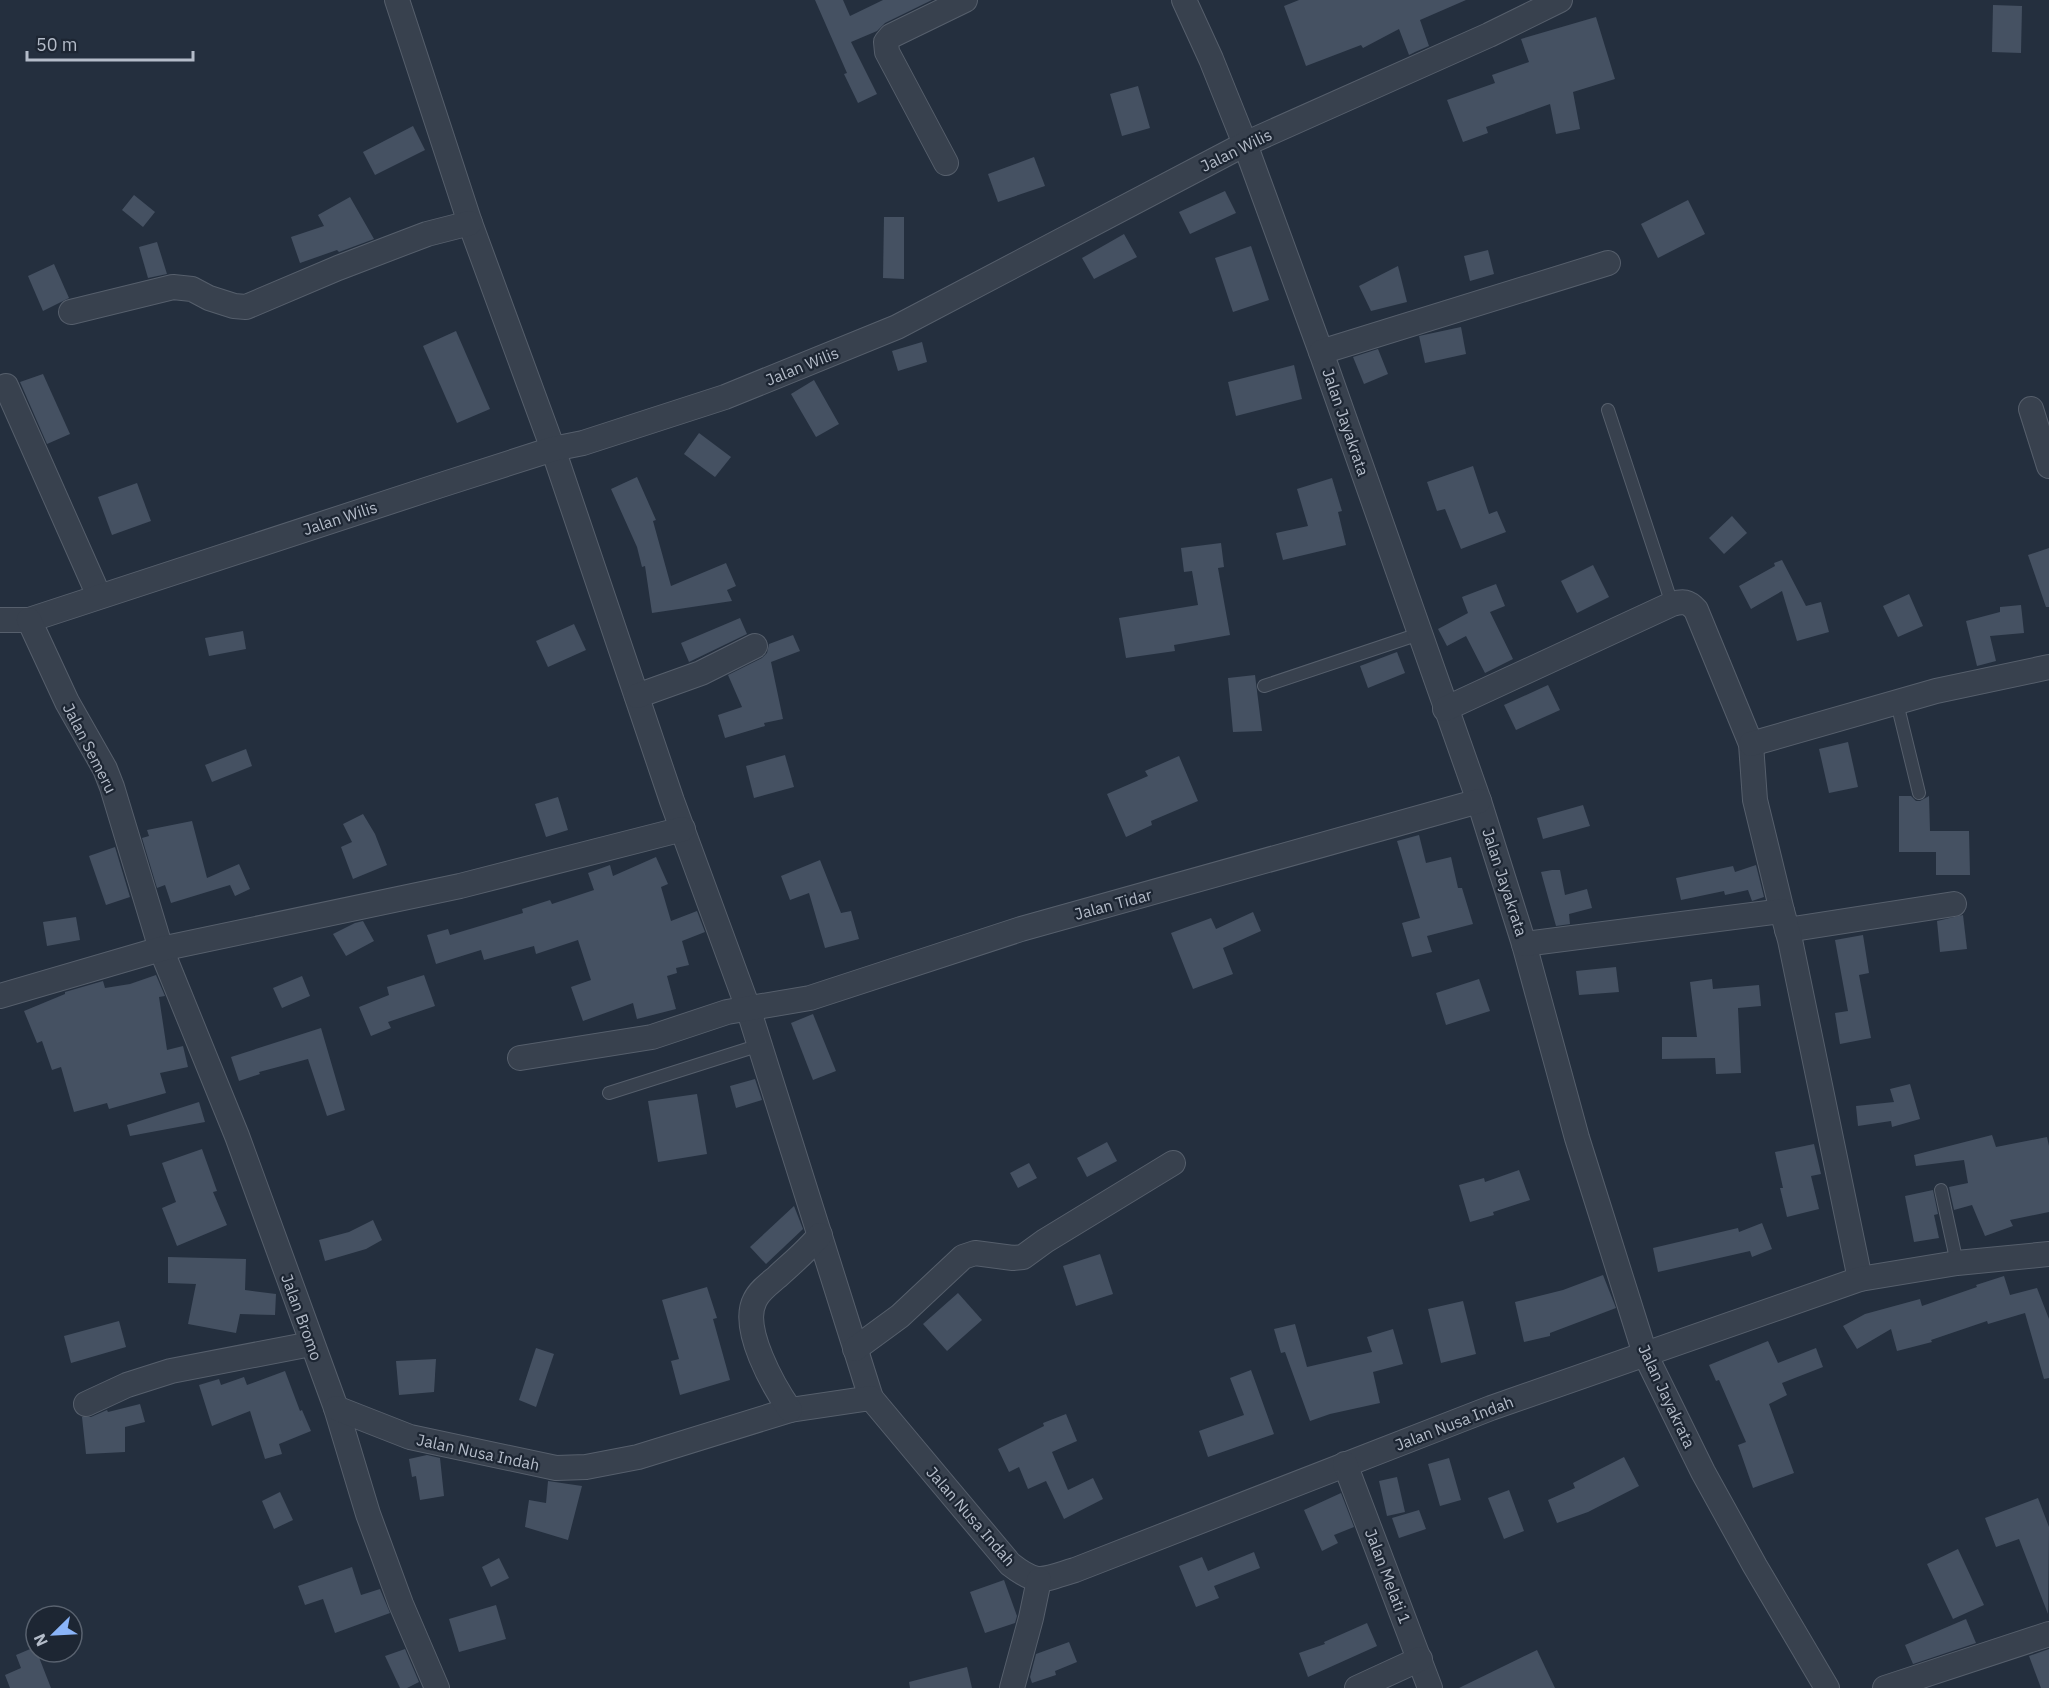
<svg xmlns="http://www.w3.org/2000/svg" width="2049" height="1688" font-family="'IBM Plex Sans',sans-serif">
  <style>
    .building { fill: #455162 }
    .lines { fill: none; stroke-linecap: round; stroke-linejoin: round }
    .lane-casing { stroke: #565f6c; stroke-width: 14 }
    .street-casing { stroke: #565f6c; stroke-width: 26 }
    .lane { stroke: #38414e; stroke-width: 12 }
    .street { stroke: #38414e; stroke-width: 24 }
    .labels { text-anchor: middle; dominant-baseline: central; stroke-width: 4.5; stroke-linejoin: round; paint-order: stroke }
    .street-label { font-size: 16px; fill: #b4bcc9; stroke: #1d2633 }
  </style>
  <rect width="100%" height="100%" fill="#242f3e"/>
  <g class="building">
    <path d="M815,0H843L850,16L883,0H932L885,23L877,31L851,42L877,94L858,103L844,74L847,73Z"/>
    <path d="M1299,0H1466L1420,20L1429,46L1415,52L1409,55L1399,29L1363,48L1361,45L1306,66L1284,6Z"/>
    <path d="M1993,5L2022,6L2021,53L1992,52Z"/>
    <path d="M1596,17L1615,79L1573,92L1580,129L1556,134L1550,104L1486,127L1488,133L1463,142L1447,100L1495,83L1492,75L1529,62L1521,39Z"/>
    <path d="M1138,86L1150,128L1122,136L1110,94Z"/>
    <path d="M413,126L425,150L375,175L363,152Z"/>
    <path d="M1034,157L1045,186L998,202L988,174Z"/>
    <path d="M1225,191L1236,213L1190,234L1179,212Z"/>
    <path d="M134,195L155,212L143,227L122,210Z"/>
    <path d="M350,197L374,239L339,252L337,250L300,263L291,237L324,226L318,215Z"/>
    <path d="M1688,200L1705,234L1658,258L1641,224Z"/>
    <path d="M884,217H904V279L883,278Z"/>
    <path d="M1124,234L1137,257L1094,279L1082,258Z"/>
    <path d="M157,242L167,274L148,278L139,247Z"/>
    <path d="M1251,246L1269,300L1233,312L1215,258Z"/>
    <path d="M1488,250L1494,274L1470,281L1464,256Z"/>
    <path d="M54,264L69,298L43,311L28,276Z"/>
    <path d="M1398,266L1407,302L1371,311L1359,286Z"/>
    <path d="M1461,327L1466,354L1425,363L1419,336Z"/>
    <path d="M456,331L490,409L457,423L423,346Z"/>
    <path d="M922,342L927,362L898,371L892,351Z"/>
    <path d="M1378,349L1388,374L1364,384L1353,357Z"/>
    <path d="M1294,365L1302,399L1236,416L1228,382Z"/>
    <path d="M43,374L70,434L47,444L20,382Z"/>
    <path d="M814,380L839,424L816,437L791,394Z"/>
    <path d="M699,433L731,457L715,477L684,454Z"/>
    <path d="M1473,466L1489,514L1497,511L1506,532L1461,549L1445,509L1437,511L1427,482Z"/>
    <path d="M637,477L656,520L653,521L671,586L726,563L736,586L727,590L732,601L652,613L645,566L642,567L637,547L611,489Z"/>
    <path d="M1332,478L1342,511L1338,512L1346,545L1283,560L1276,533L1308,526L1297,489Z"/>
    <path d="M137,483L151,521L112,535L98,497Z"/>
    <path d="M1732,516L1747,533L1724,554L1709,538Z"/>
    <path d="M1221,543L1224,567L1218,568L1230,635L1174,645L1175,651L1126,658L1119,618L1198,605L1192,571L1184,572L1181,548Z"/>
    <path d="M2049,548V607H2046L2028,555Z"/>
    <path d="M1782,560L1806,606L1821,602L1829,632L1797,641L1782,591L1751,609L1739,586L1775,566L1774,563Z"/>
    <path d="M1593,565L1609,597L1577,613L1561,581Z"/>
    <path d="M1496,584L1505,606L1490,612L1513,659L1485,673L1466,636L1447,646L1438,629L1468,613L1462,597Z"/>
    <path d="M1909,594L1923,626L1898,637L1883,606Z"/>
    <path d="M2021,605L2024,633L1990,636L1996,661L1977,666L1966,621L2000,612V607Z"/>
    <path d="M740,618L747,634L689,662L681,643Z"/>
    <path d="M574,624L586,650L548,667L536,641Z"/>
    <path d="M243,631L246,649L209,656L205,638Z"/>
    <path d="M793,635L800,651L771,662L783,719L764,723L765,726L725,738L718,715L742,707L728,675L762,658L767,653L769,644Z"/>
    <path d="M1397,652L1405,673L1368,688L1360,666Z"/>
    <path d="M1255,675L1262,731L1233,732L1228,678Z"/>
    <path d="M1548,685L1560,710L1516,730L1504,705Z"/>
    <path d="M1848,742L1858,787L1829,793L1819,749Z"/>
    <path d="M246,749L252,766L212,782L205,765Z"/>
    <path d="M785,755L794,787L754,798L746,766Z"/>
    <path d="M1179,756L1198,801L1151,821L1152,825L1126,837L1107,794L1148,776L1145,771Z"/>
    <path d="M1899,796H1911L1916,801H1920L1929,796L1930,831H1969L1970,875H1936V852H1899Z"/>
    <path d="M558,797L568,830L546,837L535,804Z"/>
    <path d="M1583,805L1590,826L1543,839L1537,818Z"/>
    <path d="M363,814L375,834L387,865L353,879L341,847L352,842L343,824Z"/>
    <path d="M192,821L207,878L239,864L250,889L235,896L230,885L171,903L165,885L157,888L142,838L149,836L147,830Z"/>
    <path d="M1419,835L1426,863L1451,857L1458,888H1462L1473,924L1427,936L1432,952L1412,957L1402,923L1420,918L1397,841Z"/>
    <path d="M115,847L130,897L106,905L89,856Z"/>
    <path d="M656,857L668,884L661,887L671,921L697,911L705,932L682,941L689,965L676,968L677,973L667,976L676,1009L637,1019L633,1003L583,1021L571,987L591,980L578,940L536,954L534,946L484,960L481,950L436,964L427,935L448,929L450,935L523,913L522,909L550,900L552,904L594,890L588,873L610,865L613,876Z"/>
    <path d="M820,860L841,913L851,911L859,939L825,948L809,893L790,900L781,876Z"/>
    <path d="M1756,865L1764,897L1752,901L1748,890L1725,895L1724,891L1681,900L1676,878L1733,866L1735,872Z"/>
    <path d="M1552,870H1560L1565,895L1587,889L1592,908L1569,914L1570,924L1556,926L1541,872Z"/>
    <path d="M1253,912L1261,931L1223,948L1233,974L1193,989L1171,933L1211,918L1216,929Z"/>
    <path d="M1963,915L1967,949L1940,952L1937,921Z"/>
    <path d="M76,917L80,940L47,946L43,922Z"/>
    <path d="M363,921L374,941L346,956L333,934L355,923Z"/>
    <path d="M1863,935L1869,973L1859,975L1871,1038L1840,1044L1835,1013L1848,1011L1835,940Z"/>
    <path d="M1616,967L1619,992L1579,995L1576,971Z"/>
    <path d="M156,975L165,996L159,997L167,1050L183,1046L188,1067L160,1073L166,1093L109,1109L107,1103L74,1112L61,1067L52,1070L42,1041L37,1043L24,1011L65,994V992L96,983L103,981L105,988L130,984Z"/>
    <path d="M424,975L435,1006L388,1022L391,1028L371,1036L359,1007L389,995L387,987Z"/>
    <path d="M302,976L310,996L282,1008L273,988Z"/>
    <path d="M1479,979L1490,1011L1446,1025L1436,993Z"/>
    <path d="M1712,979L1713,989L1759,985L1761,1006L1738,1008L1741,1073L1716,1074L1715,1058L1662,1059V1037H1697L1690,982Z"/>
    <path d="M813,1014L836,1071L813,1080L791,1023Z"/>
    <path d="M321,1028L345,1110L327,1116L308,1059L259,1072L260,1074L239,1081L231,1057Z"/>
    <path d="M755,1079L762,1100L736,1108L730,1086Z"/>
    <path d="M1910,1084L1920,1119L1892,1127L1891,1121L1858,1126L1856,1106L1894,1102L1890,1089Z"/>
    <path d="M697,1094L707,1154L658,1162L648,1101Z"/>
    <path d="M199,1102L205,1122L130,1136L127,1125Z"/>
    <path d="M1992,1135L1996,1147L2047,1137L2049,1146V1212L2010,1220L2013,1226L1985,1236L1972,1205L1954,1210L1949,1187L1968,1183L1964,1160L1916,1166L1914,1155Z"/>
    <path d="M1107,1142L1117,1161L1087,1177L1077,1158Z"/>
    <path d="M1814,1144L1821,1174L1811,1176L1819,1209L1787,1217L1780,1188H1783L1775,1152Z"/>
    <path d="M202,1149L217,1191L213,1192L227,1225L177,1246L162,1208L176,1202L162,1163Z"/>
    <path d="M1029,1163L1037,1178L1018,1188L1010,1173Z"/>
    <path d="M1519,1170L1530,1200L1493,1212L1494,1215L1470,1222L1459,1185L1484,1178L1485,1182Z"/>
    <path d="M1933,1190L1938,1214L1934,1215L1939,1238L1914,1242L1905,1196Z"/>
    <path d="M794,1206L803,1229L766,1264L750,1247Z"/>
    <path d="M373,1220L382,1240L366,1249L325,1261L319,1240L349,1232Z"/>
    <path d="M1762,1223L1772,1249L1752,1257L1750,1251L1658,1272L1653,1248L1738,1228L1739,1232Z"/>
    <path d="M1100,1254L1113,1294L1076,1306L1063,1266Z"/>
    <path d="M168,1257L246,1259L245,1290L276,1294L275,1315L240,1314L236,1333L188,1324L196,1284L168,1283Z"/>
    <path d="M1603,1275L1616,1308L1550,1333V1336L1524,1342L1515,1302L1563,1290Z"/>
    <path d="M2004,1276L2010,1295L2037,1288L2049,1319V1378L2044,1379L2025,1313L1988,1324L1987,1321L1931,1340L1932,1342L1897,1351L1891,1329L1857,1349L1843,1326L1865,1314L1920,1299L1922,1306L1977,1287L1976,1285Z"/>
    <path d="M707,1287L717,1318L713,1319L730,1380L680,1395L671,1361L679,1359L662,1300Z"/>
    <path d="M958,1293L982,1320L947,1351L923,1324Z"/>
    <path d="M1463,1301L1476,1354L1441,1363L1428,1309Z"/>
    <path d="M119,1321L126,1347L71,1363L64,1336Z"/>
    <path d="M1295,1324L1307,1367L1372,1352L1367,1337L1393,1329L1403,1364L1373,1372L1380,1403L1330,1414L1310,1421L1285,1352L1281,1353L1274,1329Z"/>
    <path d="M1768,1341L1778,1363L1816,1348L1823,1367L1782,1383L1787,1395L1769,1404L1794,1473L1753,1488L1738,1445L1746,1442L1719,1380L1716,1381L1709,1365Z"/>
    <path d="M536,1348L554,1354L536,1407L519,1400Z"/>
    <path d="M436,1359L434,1392L399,1395L396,1361Z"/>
    <path d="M1251,1370L1274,1434L1208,1457L1199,1431L1244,1415L1230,1378Z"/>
    <path d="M285,1371L300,1411L302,1410L311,1431L279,1444L282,1454L265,1459L250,1411L212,1426L199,1385L219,1379L221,1385L244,1377L247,1385Z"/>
    <path d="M140,1404L145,1422L125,1427V1452L86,1454L82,1417H91L107,1410L108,1412Z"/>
    <path d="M1066,1414L1077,1441L1052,1452L1068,1490L1093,1478L1103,1499L1064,1519L1046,1481L1028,1489L1019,1467L1009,1472L998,1449L1044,1426L1043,1423Z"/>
    <path d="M427,1455L440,1458L444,1496L420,1500L416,1476L412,1477L409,1459Z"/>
    <path d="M1624,1457L1639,1486L1588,1512L1557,1523L1548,1500L1575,1488L1573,1483Z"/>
    <path d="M1449,1458L1461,1500L1440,1506L1428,1464Z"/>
    <path d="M1397,1477L1405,1512L1387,1516L1379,1481Z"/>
    <path d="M548,1481L582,1486L568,1540L525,1527L529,1500L546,1503Z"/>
    <path d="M1509,1490L1524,1531L1504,1539L1488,1498Z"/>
    <path d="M280,1492L293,1520L274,1529L262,1501Z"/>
    <path d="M1341,1493L1354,1527L1334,1535L1338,1543L1322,1551L1304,1510Z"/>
    <path d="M2038,1498L2049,1527L2048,1614L2019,1539L1996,1547L1985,1518Z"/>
    <path d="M1419,1510L1426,1529L1399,1538L1392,1518Z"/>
    <path d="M1958,1549L1984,1605L1953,1619L1927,1564Z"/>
    <path d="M1254,1552L1260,1568L1214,1586L1219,1598L1196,1607L1179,1566L1202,1557L1208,1571Z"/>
    <path d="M499,1558L509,1578L491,1587L482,1567Z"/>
    <path d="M352,1567L361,1595L380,1589L390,1613L335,1633L323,1599L305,1605L298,1586Z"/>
    <path d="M1004,1580L1017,1616L1015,1623L985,1633L970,1592Z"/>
    <path d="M496,1605L506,1639L459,1652L449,1619Z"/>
    <path d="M1966,1619L1976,1643L1913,1664L1905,1645Z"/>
    <path d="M1367,1623L1377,1646L1308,1677L1299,1653L1325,1644L1324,1642Z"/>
    <path d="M1069,1642L1077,1662L1055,1671L1056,1675L1032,1683L1030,1677L1036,1654Z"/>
    <path d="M35,1647L51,1688H10L5,1675L21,1668L16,1655Z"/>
    <path d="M405,1649L419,1682L407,1688H400L385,1656Z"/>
    <path d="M2049,1649V1688H2041L2029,1656Z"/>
    <path d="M1537,1650L1555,1688H1459Z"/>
    <path d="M967,1667L972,1688H910L909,1682Z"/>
  </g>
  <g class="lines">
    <defs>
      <g id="lane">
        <path d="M1608,410L1672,604"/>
        <path d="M1264,686L1419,634"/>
        <path d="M1897,703L1919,793"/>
        <path d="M609,1093L760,1045"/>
        <path d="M1941,1190L1957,1263"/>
      </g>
      <g id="street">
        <path d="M397,0L470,223L553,449L672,801L748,1008L871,1398"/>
        <path d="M1184,0L1211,59L1245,144L1321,352L1479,801L1524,944L1577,1138L1645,1354L1703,1472L1755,1566L1827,1688"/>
        <path d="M946,163L887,52L886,42L891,36L965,0"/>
        <path d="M71,312L173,287L192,289L209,298L234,306L246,307L338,268L427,234L470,223"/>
        <path d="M1321,352L1608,263"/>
        <path d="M6,386L99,596"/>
        <path d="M2031,409L2049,466"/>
        <path d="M0,620H29L441,485L553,449L583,443L725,397L897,327L1245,144L1489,35L1560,0"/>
        <path d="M29,620L67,702L105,769L112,787L161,949L237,1136L336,1408L368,1514L401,1604L437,1688"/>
        <path d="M637,696L701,673L755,646"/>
        <path d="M1445,709L1672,604C1683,601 1688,601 1696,610L1751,744L1755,800L1782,911"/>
        <path d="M1751,744L1936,691L2049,667"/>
        <path d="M1787,930L1954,904"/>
        <path d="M1524,944L1782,911L1790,940L1860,1279"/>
        <path d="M0,996L161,949L460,886L683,829"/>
        <path d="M520,1058L652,1037L727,1012L810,998L1021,929L1479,801"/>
        <path d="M855,1349L900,1316L963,1257L975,1253L1013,1258L1023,1257L1045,1241L1173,1163"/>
        <path d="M86,1404L127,1385L171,1371L311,1344"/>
        <path d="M336,1408L410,1437L556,1468L586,1467L638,1457L790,1410L871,1398L1010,1564C1038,1586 1042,1580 1075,1570L1491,1408L1860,1279L1957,1263L2049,1254"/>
        <path d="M790,1410C774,1387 740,1328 755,1300C759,1291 770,1283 777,1277C792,1263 807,1251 820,1235"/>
        <path d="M1345,1464L1430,1688"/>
        <path d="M1012,1688L1031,1618L1039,1580"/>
        <path d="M1357,1688L1420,1659"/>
        <path d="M1885,1688L2049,1634"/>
      </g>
    </defs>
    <use href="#lane" class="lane-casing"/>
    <use href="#street" class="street-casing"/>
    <use href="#lane" class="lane"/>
    <use href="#street" class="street"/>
  </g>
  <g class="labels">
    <g class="street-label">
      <text transform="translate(1236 150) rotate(-26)">Jalan Wilis</text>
      <text transform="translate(802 366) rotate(-22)">Jalan Wilis</text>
      <text transform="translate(1346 422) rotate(71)">Jalan Jayakrata</text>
      <text transform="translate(340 518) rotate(-18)">Jalan Wilis</text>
      <text transform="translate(90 748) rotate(63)">Jalan Semeru</text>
      <text transform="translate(1505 882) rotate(72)">Jalan Jayakrata</text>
      <text transform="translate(1113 904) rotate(-15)">Jalan Tidar</text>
      <text transform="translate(302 1317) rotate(70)">Jalan Bromo</text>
      <text transform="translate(1667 1396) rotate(65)">Jalan Jayakrata</text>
      <text transform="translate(1454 1423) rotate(-21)">Jalan Nusa Indah</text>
      <text transform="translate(478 1452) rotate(12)">Jalan Nusa Indah</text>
      <text transform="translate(971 1516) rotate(49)">Jalan Nusa Indah</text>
      <text transform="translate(1388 1576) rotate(69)">Jalan Melati 1</text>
    </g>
  </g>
  <g transform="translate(54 1634) rotate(246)"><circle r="28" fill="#1d2633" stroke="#59626f" stroke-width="1.5"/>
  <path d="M0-4.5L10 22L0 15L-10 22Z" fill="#8ab4f8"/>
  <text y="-9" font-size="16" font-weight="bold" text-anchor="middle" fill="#b4bcc9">N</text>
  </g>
  <path d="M27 51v9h166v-9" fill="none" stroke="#b4bcc9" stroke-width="3"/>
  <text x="36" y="51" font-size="18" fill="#b4bcc9" stroke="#1d2633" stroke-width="4.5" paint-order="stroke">50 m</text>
</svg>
